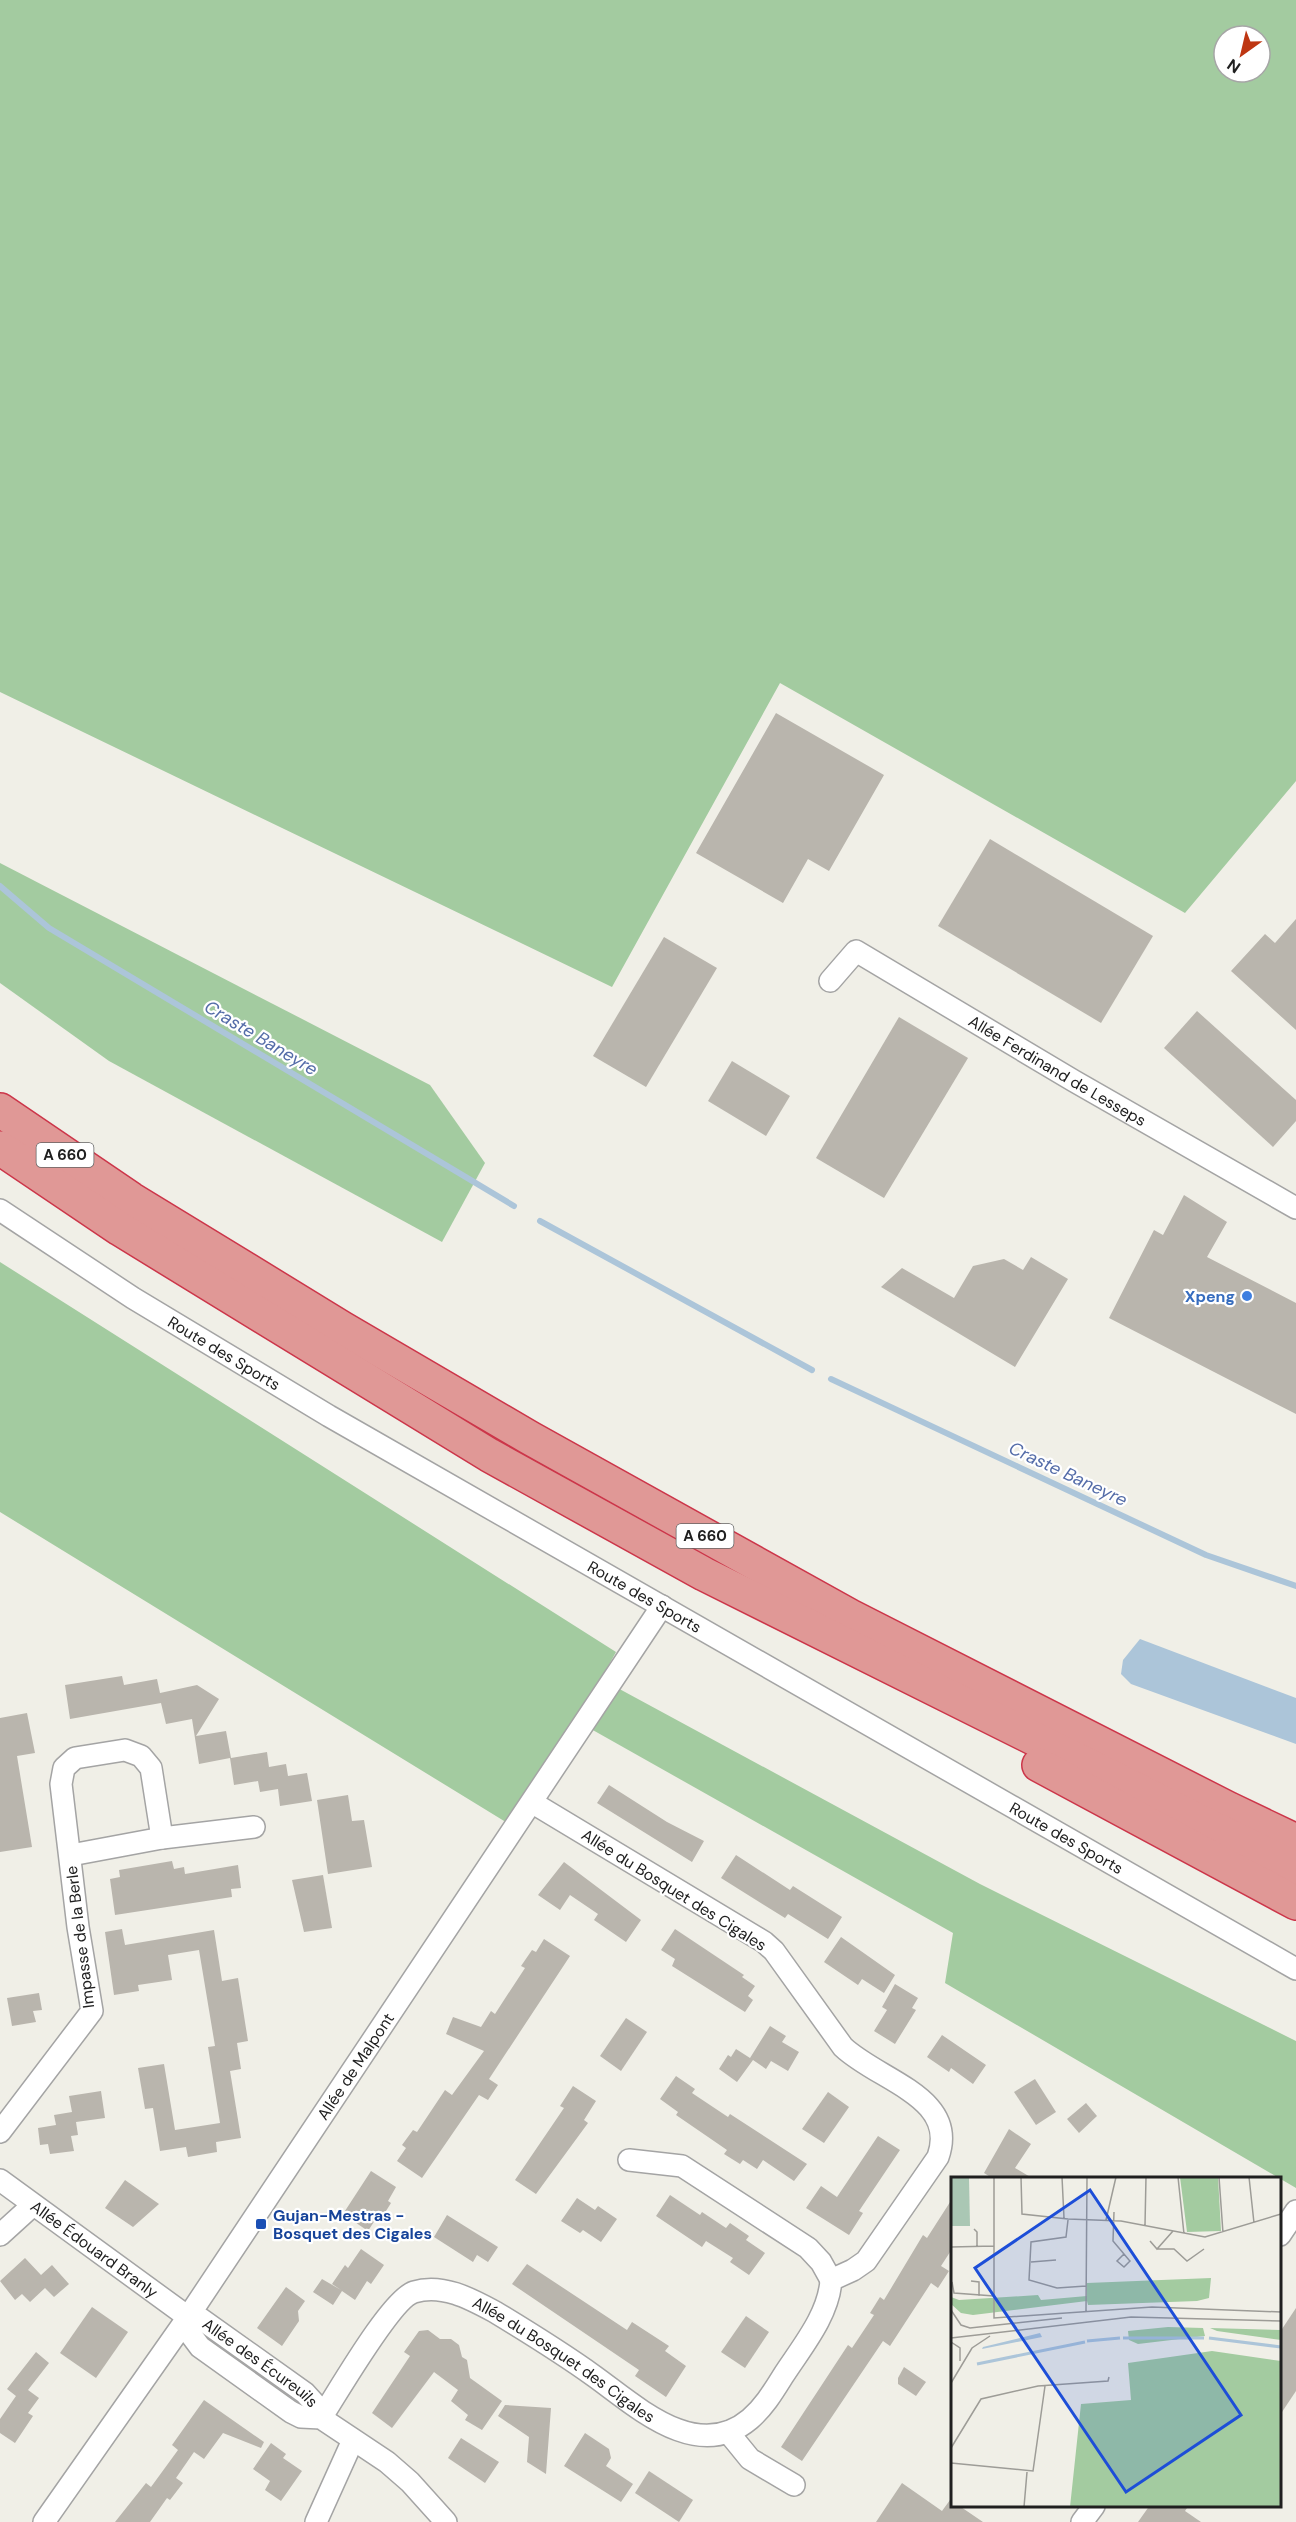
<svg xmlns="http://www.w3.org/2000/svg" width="1296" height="2522" font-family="'DM Sans',sans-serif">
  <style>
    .forest { fill: #a3cba0; fill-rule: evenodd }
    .water { fill: #acc5d9 }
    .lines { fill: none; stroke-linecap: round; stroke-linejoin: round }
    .stream { stroke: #acc5d9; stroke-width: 6 }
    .building { fill: #b9b5ad }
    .minor-casing { stroke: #a4a4a4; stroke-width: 24 }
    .motorway-casing { stroke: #cc364a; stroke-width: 36 }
    .minor { stroke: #fff; stroke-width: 21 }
    .motorway { stroke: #e09896; stroke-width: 33 }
    .shop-dot { fill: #3f7fe0; stroke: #fff; stroke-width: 2 }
    .transit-dot { fill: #1a4fb4; stroke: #fff; stroke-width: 2 }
    .labels { text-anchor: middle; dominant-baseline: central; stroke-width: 4.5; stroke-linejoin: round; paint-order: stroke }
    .shield { fill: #fff; stroke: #636363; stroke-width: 1.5 }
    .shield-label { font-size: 15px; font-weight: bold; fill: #202020 }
    .street-label { font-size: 16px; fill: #202020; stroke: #fff }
    .shop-label { font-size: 16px; font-weight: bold; fill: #366cbe; stroke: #fff; text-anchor: end }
    .transit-label { font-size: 16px; font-weight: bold; fill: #164399; stroke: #fff; text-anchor: start }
    .water-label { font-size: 18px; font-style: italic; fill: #546ca8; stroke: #fff }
    .inset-river { fill: none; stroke: #acc5d9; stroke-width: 3 }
    .inset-road { fill: none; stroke: #9d9c97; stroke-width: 1.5 }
    .view { fill: #1d4ed8; fill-opacity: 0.15; stroke: #1d4ed8; stroke-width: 3 }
    .inset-edge { fill: none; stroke: #202020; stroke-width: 3 }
  </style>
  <rect width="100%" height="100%" fill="#f0efe7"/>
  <g class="forest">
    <path d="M0,0H1296V781L1185,913L780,683L612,987L0,692ZM1224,36H1260V72H1224Z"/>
    <path d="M0,863L430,1085L485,1163L442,1242L109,1061L0,983Z"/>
    <path d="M0,1262L616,1652L601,1679L980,1884L1296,2041V2188L945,1983L953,1933L575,1720L509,1824L0,1512Z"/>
  </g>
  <path class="water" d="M1140,1639L1296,1698V1744L1131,1684L1121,1674L1123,1660Z"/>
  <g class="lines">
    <g class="stream">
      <path d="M0,886L49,928L514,1206"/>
      <path d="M540,1221L812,1370"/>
      <path d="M831,1379L1206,1555L1296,1586"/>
    </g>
  </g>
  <g class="building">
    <path d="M776,713L884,775L829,871L808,859L783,903L696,853Z"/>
    <path d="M990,839L1153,936L1101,1023L938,926Z"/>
    <path d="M1296,919V1030L1231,971L1265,934L1275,943Z"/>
    <path d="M664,937L717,968L646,1087L593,1056Z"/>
    <path d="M1197,1011L1296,1100V1121L1273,1147L1164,1048Z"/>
    <path d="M899,1017L968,1058L884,1198L816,1158Z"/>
    <path d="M732,1061L790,1096L766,1136L708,1101Z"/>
    <path d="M1184,1195L1227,1222L1207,1257L1296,1303V1414L1109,1318L1154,1230L1163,1235Z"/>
    <path d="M1031,1257L1068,1279L1015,1367L881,1287L902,1268L954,1298L973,1266L1004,1259L1023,1270Z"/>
    <path d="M122,1676L124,1685L157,1679L160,1693L197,1685L219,1699L196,1736L226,1731L231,1758L267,1752L269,1767L286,1764L288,1776L307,1773L312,1801L280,1806L278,1789L260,1792L258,1781L234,1785L230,1758L199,1764L192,1719L166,1724L161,1703L70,1719L65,1685Z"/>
    <path d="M27,1713L35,1753L17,1756L32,1847L0,1852V1718Z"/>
    <path d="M609,1785L667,1822L704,1841L692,1862L597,1803Z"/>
    <path d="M348,1795L352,1821L364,1820L372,1867L328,1874L317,1800Z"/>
    <path d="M736,1855L790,1890L793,1886L842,1917L828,1939L788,1914L785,1918L721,1878Z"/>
    <path d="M172,1861L174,1869L184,1867L185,1874L238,1865L241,1888L231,1889L232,1897L115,1915L110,1879L120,1877L119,1870Z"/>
    <path d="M564,1862L641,1920L626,1942L594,1920L598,1914L570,1895L560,1910L538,1895Z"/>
    <path d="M323,1875L332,1928L304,1932L292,1880Z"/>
    <path d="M122,1929L125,1945L214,1930L222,1981L238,1978L248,2041L237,2043L241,2069L230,2071L241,2138L216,2142L217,2152L188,2157L186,2147L160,2151L153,2108L145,2109L138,2068L164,2064L175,2130L220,2123L208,2047L215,2046L199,1950L168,1955L172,1980L138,1985L139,1991L114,1995L105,1932Z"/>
    <path d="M675,1929L744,1975L742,1977L755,1986L748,1996L753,2000L745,2012L672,1966L675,1959L661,1950Z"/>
    <path d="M841,1937L895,1975L884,1993L862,1979L858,1985L824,1962Z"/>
    <path d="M544,1939L570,1956L489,2079L498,2085L488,2100L479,2095L422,2178L397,2161L406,2148L402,2145L413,2130L417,2132L445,2090L452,2095L484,2051L446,2034L453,2017L481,2027L491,2011L495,2014L504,2000L525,1968L521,1966L532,1950L536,1952Z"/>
    <path d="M895,1984L918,1998L912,2008L916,2010L895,2044L874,2031L887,2010L882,2007Z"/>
    <path d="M39,1993L42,2010L33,2011L36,2022L12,2026L7,1998Z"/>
    <path d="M626,2018L647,2032L621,2071L600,2056Z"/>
    <path d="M770,2026L786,2036L782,2042L799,2052L788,2071L771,2061L766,2069L753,2060L737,2082L719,2069L728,2055L731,2057L736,2049L750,2058Z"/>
    <path d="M942,2035L986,2065L973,2084L951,2068L949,2072L927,2057Z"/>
    <path d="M676,2076L695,2089L692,2093L728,2117L730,2114L807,2164L794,2181L763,2160L757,2169L743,2160L740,2164L724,2154L727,2150L676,2115L678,2112L660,2099Z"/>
    <path d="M1035,2079L1056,2112L1036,2125L1014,2092Z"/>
    <path d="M573,2086L596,2101L584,2120L588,2123L536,2194L515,2180L564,2108L560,2106Z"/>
    <path d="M101,2091L105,2118L76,2122L78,2135L71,2136L74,2151L50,2154L48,2144L40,2145L38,2128L56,2125L54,2115L72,2112L69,2096Z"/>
    <path d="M828,2092L849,2107L824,2143L802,2129Z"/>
    <path d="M1086,2103L1097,2116L1079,2133L1067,2119Z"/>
    <path d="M1009,2129L1031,2144L1015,2168L1032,2178H992L984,2173Z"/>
    <path d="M878,2136L900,2150L859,2211L863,2213L849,2235L806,2208L821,2186L837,2197Z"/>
    <path d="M371,2171L396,2187L388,2201L391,2203L381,2219L377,2217L368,2231L343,2214Z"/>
    <path d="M125,2180L159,2204L133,2227L105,2208Z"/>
    <path d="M670,2195L700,2215L702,2212L726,2228L730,2223L749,2236L746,2240L765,2253L749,2275L730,2262L733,2258L706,2241L702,2247L656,2216Z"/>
    <path d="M577,2198L595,2210L598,2206L617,2219L601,2242L583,2230L580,2233L561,2221Z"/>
    <path d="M952,2199V2249L941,2266L949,2271L938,2288L931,2283L890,2346L883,2341L802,2461L781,2447L848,2345L852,2348L874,2315L870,2313L880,2297L884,2300L923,2235L927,2238Z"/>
    <path d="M447,2215L498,2247L488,2262L477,2255L473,2262L434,2237Z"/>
    <path d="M361,2249L384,2265L371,2284L367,2281L355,2300L342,2291L333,2305L313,2292L322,2279L341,2290L332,2284L345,2265L348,2268Z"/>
    <path d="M25,2258L41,2275L52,2265L69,2284L54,2297L45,2288L30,2302L22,2294L15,2300L0,2281Z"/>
    <path d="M527,2264L627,2330L632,2322L669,2346L665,2351L686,2366L666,2397L635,2376L639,2370L512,2284Z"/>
    <path d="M286,2287L305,2301L298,2311L299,2321L282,2346L257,2328Z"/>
    <path d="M92,2307L128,2332L96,2378L60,2353Z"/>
    <path d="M1296,2308V2391L1280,2415V2332Z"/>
    <path d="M746,2316L769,2332L745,2368L721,2352Z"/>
    <path d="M428,2330L440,2339H451L459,2345L462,2357L467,2360L470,2378L502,2401L482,2430L465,2420L468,2415L451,2401L458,2390L434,2372L392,2428L372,2413L410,2356L404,2352L419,2331Z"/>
    <path d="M36,2352L49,2363L28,2390L39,2398L28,2413L33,2416L15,2443L0,2433V2419L16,2396L7,2389Z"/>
    <path d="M904,2367L926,2382L916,2396L898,2384V2378Z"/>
    <path d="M204,2400L264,2442L261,2448L223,2433L204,2459L194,2452L176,2478L183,2483L170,2500L167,2498L150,2522H115L146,2483L151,2487L178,2450L172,2445Z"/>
    <path d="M505,2405L551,2408L546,2474L527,2462L529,2437L498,2416Z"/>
    <path d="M585,2433L609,2449L611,2458L606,2466L633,2484L621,2502L564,2466Z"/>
    <path d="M461,2438L499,2462L485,2483L448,2458Z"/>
    <path d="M271,2443L286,2454L283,2458L302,2471L281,2501L265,2490L270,2481L253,2469Z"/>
    <path d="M649,2471L693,2500L679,2522L635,2493Z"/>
    <path d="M902,2483L942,2511L950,2500L952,2505H958L983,2522H876Z"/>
    <path d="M1150,2505H1189L1185,2511L1201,2522H1138Z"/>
  </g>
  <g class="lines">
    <defs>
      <g id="minor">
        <path id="s1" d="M830,981L856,951L1074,1081L1296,1208"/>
        <path id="s2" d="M0,1210L133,1298L329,1416L1296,1969"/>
        <path d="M162,1838L254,1827"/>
        <path d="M0,2132L92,2011L78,1927L61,1784L64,1768L75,1758L125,1750L141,1756L151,1768L162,1838L71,1855"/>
        <path d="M629,2160L682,2166L808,2248L821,2262L831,2280"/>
        <path id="s3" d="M0,2180L188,2317"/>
        <path d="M0,2235L33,2205"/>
        <path d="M1280,2235L1296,2211"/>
        <path d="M188,2317L191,2335L200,2347L291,2412L301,2417L321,2418L387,2462L410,2482L446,2522"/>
        <path id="s4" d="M188,2317L201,2319L305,2393L315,2404L321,2418"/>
        <path id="s5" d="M321,2418C337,2394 391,2299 414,2292C442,2283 471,2299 495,2312C528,2332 562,2353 594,2376C636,2406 697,2464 750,2419C764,2407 773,2392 783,2376C801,2348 829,2315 831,2280L853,2270L866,2261L938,2157C959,2097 879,2081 843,2047L774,1951L764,1942L533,1803"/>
        <path d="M728,2432L750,2459L794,2485"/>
        <path id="s6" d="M44,2522L188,2317L662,1606"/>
        <path d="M316,2522L353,2440"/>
        <path d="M1082,2522L1094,2506"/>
      </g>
      <g id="motorway">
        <path d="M0,1110L131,1199L342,1328L530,1438L850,1616L1229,1809L1296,1841"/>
        <path d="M0,1148L120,1229L489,1455L704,1574L1296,1869"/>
        <path d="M1039,1765L1296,1903"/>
      </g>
    </defs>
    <use href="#minor" class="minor-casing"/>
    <use href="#motorway" class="motorway-casing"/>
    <use href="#minor" class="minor"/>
    <use href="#motorway" class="motorway"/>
  </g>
  <circle class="shop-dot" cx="1247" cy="1296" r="6"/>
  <rect class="transit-dot" x="255" y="2218" width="12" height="12" rx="3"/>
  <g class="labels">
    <g class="shield">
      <rect x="36.5" y="1143" width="57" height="24" rx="4.5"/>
      <rect x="676.5" y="1524" width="57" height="24" rx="4.5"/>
    </g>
    <g class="shield-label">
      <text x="65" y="1155">A 660</text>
      <text x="705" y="1536">A 660</text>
    </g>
    <g class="street-label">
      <text stroke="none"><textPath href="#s1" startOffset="274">Allée Ferdinand de Lesseps</textPath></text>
      <text stroke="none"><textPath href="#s2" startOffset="266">Route des Sports</textPath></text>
      <text stroke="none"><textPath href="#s2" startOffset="752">Route des Sports</textPath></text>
      <text stroke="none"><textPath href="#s2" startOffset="1238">Route des Sports</textPath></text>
      <text transform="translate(674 1890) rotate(32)">Allée du Bosquet des Cigales</text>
      <text transform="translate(80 1937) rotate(-97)">Impasse de la Berle</text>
      <text stroke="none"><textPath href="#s6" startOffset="552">Allée de Malpont</textPath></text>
      <text stroke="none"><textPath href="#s3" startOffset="117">Allée Édouard Branly</textPath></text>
      <text stroke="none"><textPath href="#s5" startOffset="327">Allée du Bosquet des Cigales</textPath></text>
      <text stroke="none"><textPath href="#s4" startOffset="87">Allée des Écureuils</textPath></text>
    </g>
    <g class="shop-label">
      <text x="1235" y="1296">Xpeng</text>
    </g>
    <g class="transit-label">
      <text x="273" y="2215">Gujan-Mestras -<tspan x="273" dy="18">Bosquet des Cigales</tspan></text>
    </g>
    <g class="water-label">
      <text transform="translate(261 1038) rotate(31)">Craste Baneyre</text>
      <text transform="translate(1068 1474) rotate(25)">Craste Baneyre</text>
    </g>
  </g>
  <g transform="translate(951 2177)">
    <rect width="330" height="330" fill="#f0efe7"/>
    <path d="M229,0H267L270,54L236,55ZM260,101L258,121L246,124L137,128L136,124L22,138L10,136L0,127V120L8,123L87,118L90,123L136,119V106ZM217,150L252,151L254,159L187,167L178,163L177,154ZM259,151L330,153V163L266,154ZM261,174L330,184V330H119L130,227L180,223L177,186Z" fill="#a3cba0"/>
    <path d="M0,0H18L19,49H0Z" fill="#aac7b4"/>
    <path d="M89,156L91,160L31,172L32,170Z" fill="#acc5d9"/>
    <path class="inset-river" d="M172,161H253M258,161L330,170M136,164L169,161M26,187L134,165"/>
    <path class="inset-road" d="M43,0V141L201,130L330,135M70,0L71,37L117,42M111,0L113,41M227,0L233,57M268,0L272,56M298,0L303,46M163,35L162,64L178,83L179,84L173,90L166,84L173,77M117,42L170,44L254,60L330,37M117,43L115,60L80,65L78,103L106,111L135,109M155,43L165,0M194,48L195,0M23,52L26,55V69M199,64L206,72L222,54M0,70L43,69M206,72H223L236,84L253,72M80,85L105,83M20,104L28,105V119M1,105L3,116L43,119M0,133L10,148L19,151L111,141M135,134L136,0M0,161L180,140L330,144M0,165L9,171V184M0,206L21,171L39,159M0,271L30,222L87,209L157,204L158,200M0,286L82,294L94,209M73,330L76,295"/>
    <path class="view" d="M139,13L290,238L175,315L24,91Z"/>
    <rect width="330" height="330" class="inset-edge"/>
  </g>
  <g transform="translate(1242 54) rotate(214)"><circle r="28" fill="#ffffff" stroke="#a6a6a6" stroke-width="1.5"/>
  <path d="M0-4.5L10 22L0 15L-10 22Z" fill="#be3612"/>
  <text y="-9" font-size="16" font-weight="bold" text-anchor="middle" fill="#202020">N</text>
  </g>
</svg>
